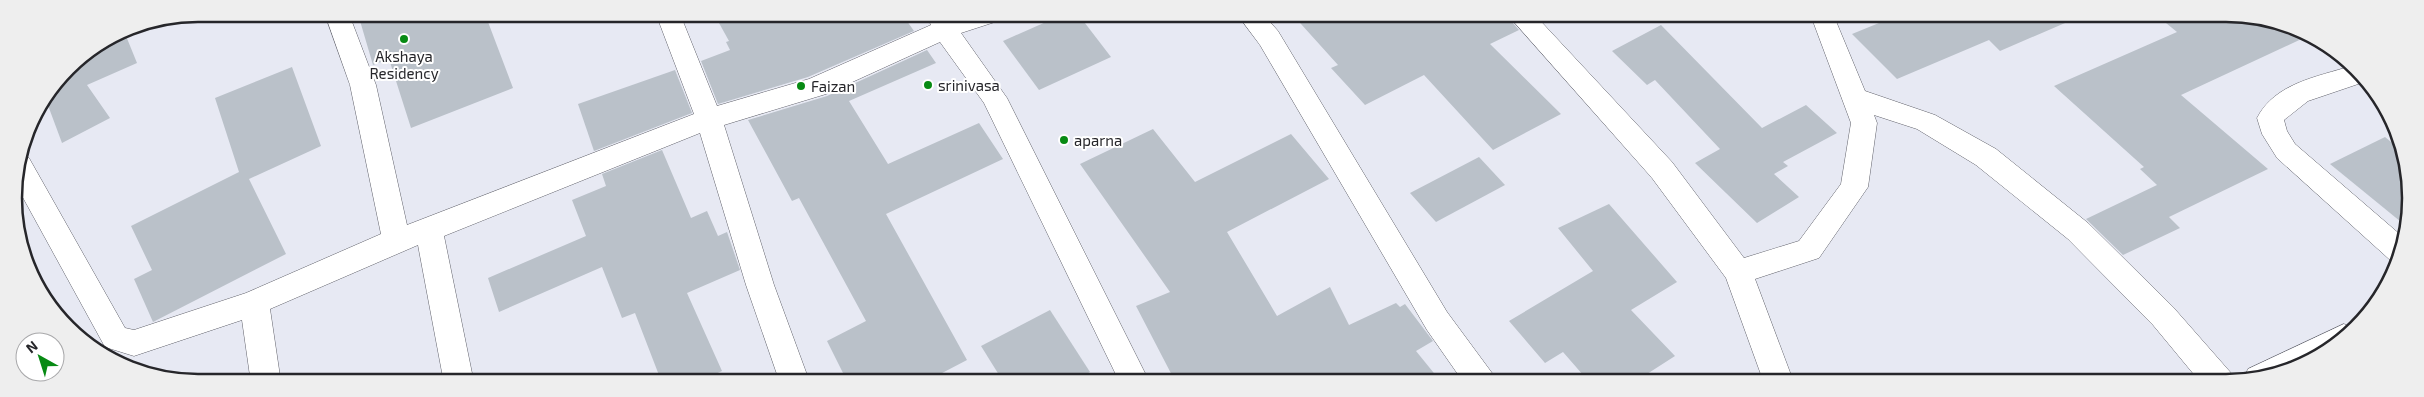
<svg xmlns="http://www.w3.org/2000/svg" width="2424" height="397" font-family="'Exo 2',sans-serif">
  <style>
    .building { fill: #bac1c9 }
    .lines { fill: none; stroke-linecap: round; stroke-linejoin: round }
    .minor-casing { stroke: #61626b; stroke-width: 1 }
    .minor { fill: #fff; fill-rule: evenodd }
    .poi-dot { fill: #078a13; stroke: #fff; stroke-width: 2 }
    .labels { text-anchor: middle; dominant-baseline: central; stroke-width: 4; stroke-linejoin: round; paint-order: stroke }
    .poi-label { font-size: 15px; fill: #26262a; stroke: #fff; text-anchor: start }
    .rim { fill: none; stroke: #26262a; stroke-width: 2.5 }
  </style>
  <rect width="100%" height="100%" fill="#e7e9f3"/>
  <g class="building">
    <path d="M358,14H485L513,88L411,128L389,59L373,65Z"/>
    <path d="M714,14H902L914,31L808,77L718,104L701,61L730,50L726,42L729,41Z"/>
    <path d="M1064,14H1078L1111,57L1039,90L1003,41Z"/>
    <path d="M1292,14H1505L1519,30L1490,44L1561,114L1493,150L1424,75L1365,105L1331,68L1338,65Z"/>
    <path d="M1901,14H2086L2000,51L1989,40L1897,79L1852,34Z"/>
    <path d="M2155,14H2238L2310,35L2181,95L2268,169L2169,217L2180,228L2123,255L2086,219L2157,185L2140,169L2144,167L2054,86L2177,32Z"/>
    <path d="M1661,25L1762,128L1806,105L1837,133L1783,162L1788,166L1774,174L1799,197L1757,223L1695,163L1720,149L1655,80L1647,85L1612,51Z"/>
    <path d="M124,31L137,63L87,85L110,118L62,143L46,100L68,68Z"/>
    <path d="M927,50L936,63L849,101L888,164L979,123L1003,159L886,214L967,360L923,383H848L827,341L866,321L799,198L792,201L748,120L827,96Z"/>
    <path d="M292,67L321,146L249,179L286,254L153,322L134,279L152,270L131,226L239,172L215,98Z"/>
    <path d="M675,70L692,113L594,151L578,104Z"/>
    <path d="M1153,129L1195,182L1291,134L1329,179L1227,232L1277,316L1330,287L1349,325L1396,303L1400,307L1405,304L1433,341L1416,351L1442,383H1176L1136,306L1170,292L1080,164Z"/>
    <path d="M2385,137L2402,151L2410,211L2406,226L2330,164Z"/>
    <path d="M662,150L691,218L707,211L718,236L727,232L740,270L687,293L722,371L696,383H662L635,313L622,318L602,267L499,312L488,278L586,236L572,200L606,186L602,174Z"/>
    <path d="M1479,157L1505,185L1436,222L1410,193Z"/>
    <path d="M1609,204L1677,282L1631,310L1675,356L1633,383H1590L1563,352L1545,363L1509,321L1593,271L1558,228Z"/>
    <path d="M1050,310L1090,372L1071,383H1004L981,346Z"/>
  </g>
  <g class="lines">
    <defs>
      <g id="minor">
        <path d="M325,14H349L376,85L407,225L694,114L656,14H680L717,106L809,79L931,25L926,14H950L952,18L963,14H1004L1001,20L961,33L1007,98L1150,383H1120L984,103L940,42L826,94L724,125L774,285L810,383H780L746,285L700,133L444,236L474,383H444L418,245L270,309L281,383H251L242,320L134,356L105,347L15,183L21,156L29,158L125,328L134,330L246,293L381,234L350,85Z"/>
        <path d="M1237,14H1263L1278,31L1447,312L1492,373L1496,383H1464L1427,330L1260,45Z"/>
        <path d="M1507,14H1534L1672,162L1744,258L1799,241L1841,184L1851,123L1814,24L1808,14H1833L1865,91L1935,115L1996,149L2088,223L2173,307L2231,373L2235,383H2201L2153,325L2068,239L1976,165L1917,129L1874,115L1877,123L1868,187L1819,258L1755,279L1794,383H1764L1726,278L1652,178Z"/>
        <path d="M2351,66L2367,81L2308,101L2284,120L2287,131L2295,144L2403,237L2396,262L2389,259L2277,158L2262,134L2257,118C2275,83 2317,77 2351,66Z"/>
        <path d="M2344,324L2355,330L2296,369L2245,381L2244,378L2248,369Z"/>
      </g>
    </defs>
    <use href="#minor" class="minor-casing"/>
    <use href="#minor" class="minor"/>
  </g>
  <g class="poi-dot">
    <circle cx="404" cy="39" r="5"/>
    <circle cx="928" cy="85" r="5"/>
    <circle cx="801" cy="86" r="5"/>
    <circle cx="1064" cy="140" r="5"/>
  </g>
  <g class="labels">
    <g class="poi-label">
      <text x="404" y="56" text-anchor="middle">Akshaya<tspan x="404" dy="17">Residency</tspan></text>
      <text x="938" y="85">srinivasa</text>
      <text x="811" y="86">Faizan</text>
      <text x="1074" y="140">aparna</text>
    </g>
  </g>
  <path d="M0 0H2424V397H0ZM198 22H2226A176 176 0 0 1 2402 198V198A176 176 0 0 1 2226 374H198A176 176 0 0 1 22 198V198A176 176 0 0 1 198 22Z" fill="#eee" fill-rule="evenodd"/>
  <path class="rim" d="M198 22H2226A176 176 0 0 1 2402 198V198A176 176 0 0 1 2226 374H198A176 176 0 0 1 22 198V198A176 176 0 0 1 198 22Z"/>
  <g transform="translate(40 357) rotate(321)"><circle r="24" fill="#ffffff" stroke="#a8a8aa"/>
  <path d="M0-4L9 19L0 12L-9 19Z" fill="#078a13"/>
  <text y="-8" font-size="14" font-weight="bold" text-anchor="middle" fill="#26262a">N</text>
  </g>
</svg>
